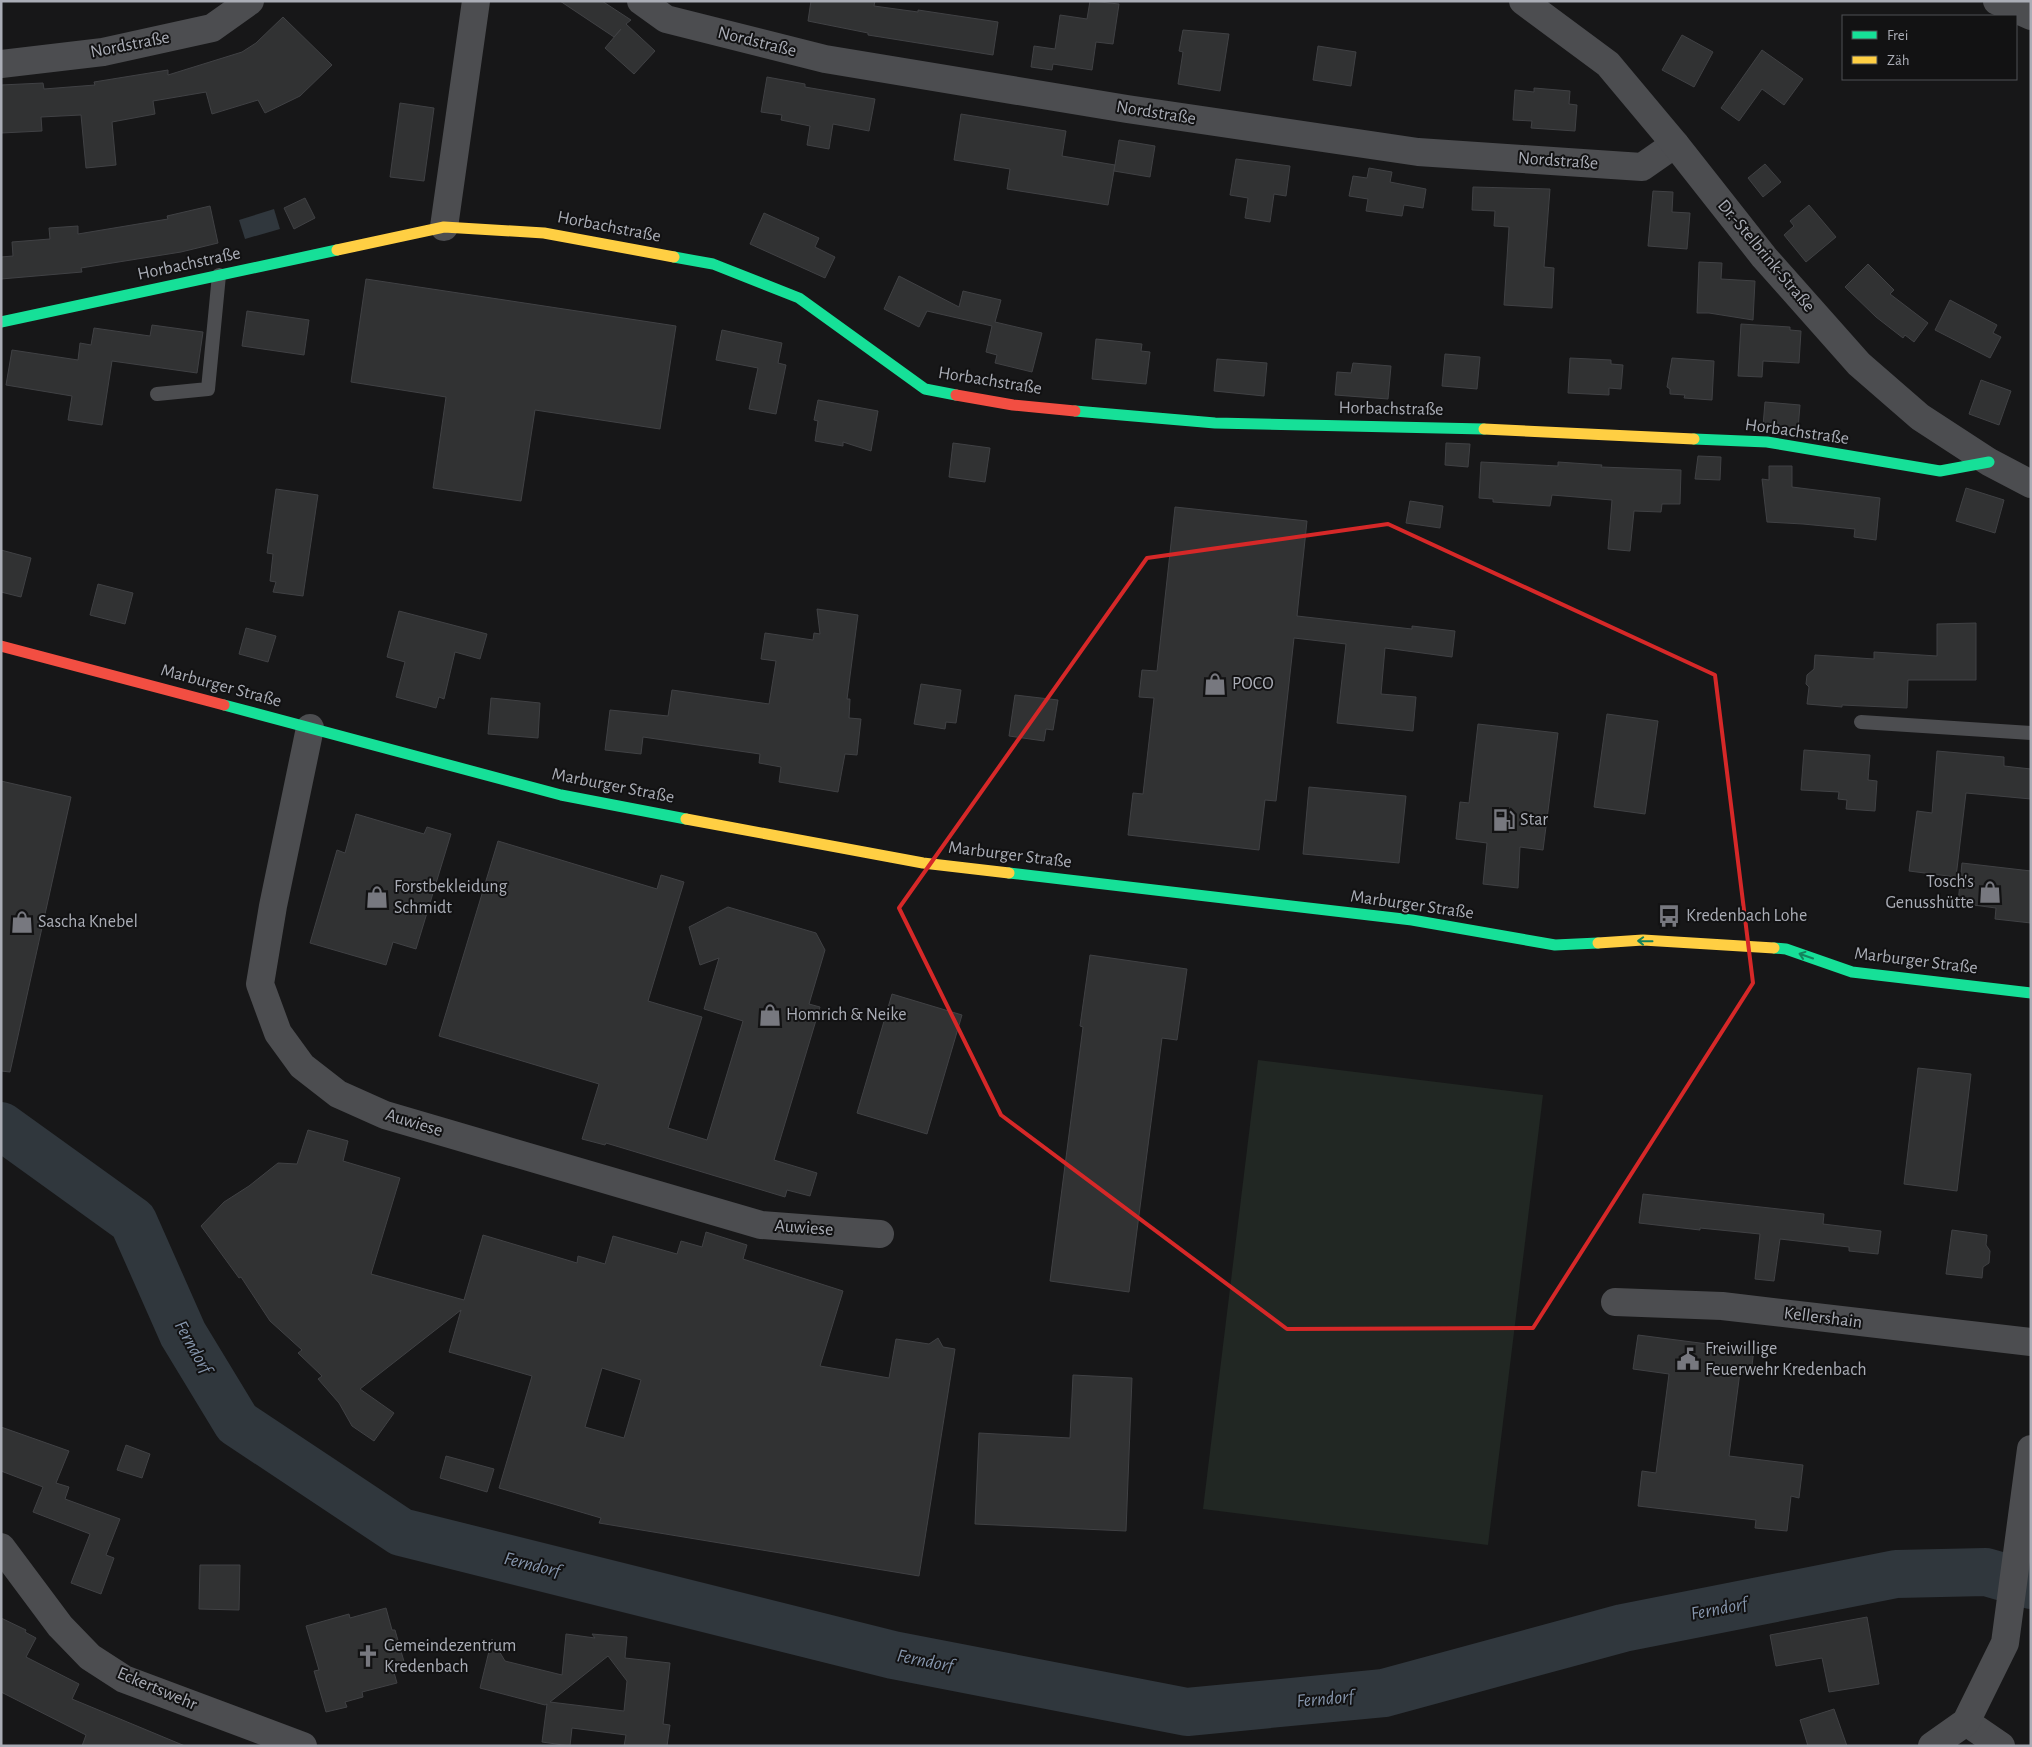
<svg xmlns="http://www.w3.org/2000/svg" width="2032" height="1747" font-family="'Alegreya Sans',sans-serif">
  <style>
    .green { fill: #212723 }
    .water { fill: #30373d }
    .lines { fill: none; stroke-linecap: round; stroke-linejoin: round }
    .river { stroke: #30373d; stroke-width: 48 }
    .building { fill: #313233; stroke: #404144; fill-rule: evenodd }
    .lane { stroke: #4c4d50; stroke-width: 14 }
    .street { stroke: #4c4d50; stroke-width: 28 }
    .fast { stroke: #16e098; stroke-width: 11 }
    .slow { stroke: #ffcf43; stroke-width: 11 }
    .jam { stroke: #f24e42; stroke-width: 11 }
    .oneway { stroke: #14835c }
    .marked { fill: none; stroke: #d62828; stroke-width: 4; stroke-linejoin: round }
    .labels { text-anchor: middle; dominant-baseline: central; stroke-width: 4; stroke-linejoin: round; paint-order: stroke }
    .street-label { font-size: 18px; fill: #aaadb6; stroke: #121213 }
    .poi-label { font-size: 18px; fill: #aaadb6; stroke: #121213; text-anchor: start }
    .water-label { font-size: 19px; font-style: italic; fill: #8696ad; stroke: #121213 }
  </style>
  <rect width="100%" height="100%" fill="#171718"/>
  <path class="green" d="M1258,1060L1543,1095L1488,1545L1203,1509Z"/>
  <path class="water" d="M274,209L280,229L245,239L239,220Z"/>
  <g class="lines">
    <path class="river" d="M1,1126L133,1221L183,1334L237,1423L401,1532L893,1655L1187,1712L1384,1693L1623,1628L1896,1574L1986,1572L2031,1585"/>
  </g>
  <g class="building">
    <path d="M560,1H602L631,20L626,24L655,51L634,74L605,48L621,29L614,37Z"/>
    <path d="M811,1H875L874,6L918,12V10L998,22L993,55L868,35V33L808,21Z"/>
    <path d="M1090,1L1119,4L1113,44L1096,42L1092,70L1053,64L1052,70L1031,67L1034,46L1055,49L1060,15L1087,19Z"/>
    <path d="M283,17L332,65L300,96L265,113L258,100L212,114L206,92L153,101L155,114L112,122L116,165L86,168L81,115L41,117L42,131L1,133V85L43,83L44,89L95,85L94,82L168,70V75L242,52L256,43Z"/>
    <path d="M1183,30L1229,34L1220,91L1178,84L1183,52L1179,51Z"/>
    <path d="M1682,35L1713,52L1694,87L1662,70Z"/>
    <path d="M1318,46L1356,52L1351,86L1313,80Z"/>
    <path d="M1762,50L1803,79L1784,105L1762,89L1739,121L1721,108Z"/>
    <path d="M767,77L805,84V87L875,99L869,131L833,124L829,149L807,145L810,126L781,120L782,115L761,112Z"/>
    <path d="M1534,88L1570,91L1569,104L1577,105L1575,131L1531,128L1532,121L1513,120L1515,90L1534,92Z"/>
    <path d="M400,103L434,108L424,181L390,177Z"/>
    <path d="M961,114L1066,131L1062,156L1115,165L1108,205L1007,189L1010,169L954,160Z"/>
    <path d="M1119,140L1155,146L1150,177L1114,171Z"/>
    <path d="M1236,159L1290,166L1286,196L1274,194L1270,222L1245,218L1248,198L1230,195Z"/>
    <path d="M1765,164L1781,182L1763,197L1748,178Z"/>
    <path d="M1369,168L1392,172L1390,182L1426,189L1423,208L1404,205L1402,216L1366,211L1368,199L1349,196L1353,176L1367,178Z"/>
    <path d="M1473,187L1550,189L1544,267L1554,268L1552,308L1504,305L1509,227L1494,226L1495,211L1472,210Z"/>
    <path d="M1653,191L1673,192L1672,212L1690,213L1687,249L1648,246Z"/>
    <path d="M305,198L315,218L294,229L284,208Z"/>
    <path d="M1809,205L1836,237L1806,262L1784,235L1794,226L1790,221Z"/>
    <path d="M210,206L218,243L181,252L81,268L82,272L1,279V257L13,256L12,242L50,239L49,228L78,226V234L168,219L167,216Z"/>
    <path d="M764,213L819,238L815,247L835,257L825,278L750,244Z"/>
    <path d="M1699,262L1722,263L1721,279L1755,281L1753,320L1709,313H1697Z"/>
    <path d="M1868,264L1894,290L1890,294L1928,323L1914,342L1905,335L1903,338L1876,317L1845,287Z"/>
    <path d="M899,276L959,307L963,291L1001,300L995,322L1042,333L1032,372L995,363L997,355L986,352L992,326L927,311L919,327L884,309Z"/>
    <path d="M366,279L676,326L660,429L535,410L521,501L433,488L446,397L351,382Z"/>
    <path d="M1950,300L1997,325L1993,333L2001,337L1990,358L1935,330Z"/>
    <path d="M247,311L309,320L304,355L242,346Z"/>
    <path d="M1741,324L1790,327V330L1801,331L1799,363L1763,361L1762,377L1738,376Z"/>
    <path d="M152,325L203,332L197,373L112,361L102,425L68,420L72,396L6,385L12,350L78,360L80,343L91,345L94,328L150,336Z"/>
    <path d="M722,330L782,343L778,363L786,365L776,414L749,409L758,368L716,360Z"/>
    <path d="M1096,339L1142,344L1141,351L1150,352L1146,384L1092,379Z"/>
    <path d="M1445,354L1480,357L1477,389L1442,386Z"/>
    <path d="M1570,358L1611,360V364L1623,365L1621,389L1609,388V395L1568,393Z"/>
    <path d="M1672,358L1714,361L1712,400L1684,398L1685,395L1670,394V389L1667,387Z"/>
    <path d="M1217,359L1267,363L1264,396L1214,391Z"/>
    <path d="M1353,363L1391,366L1388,399L1335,395L1337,372L1351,373Z"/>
    <path d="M1981,380L2011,391L1999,425L1969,414Z"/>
    <path d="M818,400L878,411L871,451L843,442V446L815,441L818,421L814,420Z"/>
    <path d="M1765,402L1800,405L1798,429L1763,426Z"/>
    <path d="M953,443L990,448L985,482L949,477Z"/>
    <path d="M1446,443L1470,444L1468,467L1445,465Z"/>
    <path d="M1698,456L1721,457L1720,480L1695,479Z"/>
    <path d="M1481,462L1558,466V462L1602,465L1601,467L1681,470L1680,504H1662L1661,512L1634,511L1630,551L1608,549L1612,500L1552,495L1550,506L1493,502V499L1479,498Z"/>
    <path d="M1769,466H1792V487L1880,498L1876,540L1854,537L1855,529L1803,524L1767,522L1762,479L1769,480Z"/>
    <path d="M1966,488L2004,500L1995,533L1956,521Z"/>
    <path d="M276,489L318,495L303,596L273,592L276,582L270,581L273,554L267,553Z"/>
    <path d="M1410,501L1443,506L1440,528L1406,523Z"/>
    <path d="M1175,507L1307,521L1297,616L1412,629V626L1455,631L1452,657L1385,648L1381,694L1416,697L1413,731L1337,723L1346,644L1294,638L1276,801L1265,800L1259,850L1128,835L1133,793L1143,794L1154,698L1139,697L1142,670L1157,671Z"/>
    <path d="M1,550L31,558L21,597L1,592Z"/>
    <path d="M98,584L133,593L125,624L90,615Z"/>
    <path d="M817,609L858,615L847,699H850L849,718L861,719L857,755L845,754L838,792L779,782L781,767L759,763L760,754L643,737L641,754L605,750L610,710L668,716L672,690L769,704L776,661L761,659L765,633L813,640L814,633L820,634Z"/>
    <path d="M399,611L487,634L480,659L455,652L444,699L439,697L436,708L396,697L405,662L387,657Z"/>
    <path d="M1976,623V680H1908L1907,708L1842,705V707L1807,704L1809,687L1806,684L1807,675L1814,669L1815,655L1874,659V652L1937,656V624Z"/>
    <path d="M246,628L276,636L268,662L239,654Z"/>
    <path d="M921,684L961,690L956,723L946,722L945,729L914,724Z"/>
    <path d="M1015,695L1058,700L1053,730L1046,729L1044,741L1009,736Z"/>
    <path d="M491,698L540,703L538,738L488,734Z"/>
    <path d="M1607,714L1658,721L1645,814L1594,807Z"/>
    <path d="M1478,724L1558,733L1543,850L1520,847L1518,888L1483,884L1487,843L1456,839L1460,802L1469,803Z"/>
    <path d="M1804,750L1870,755L1868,780L1877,781L1875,811L1846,809L1847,800L1838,799L1839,792L1801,790Z"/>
    <path d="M1937,751L2004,757V766L2031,769V799L1966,793L1956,877L1909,871L1917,811L1932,813Z"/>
    <path d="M1,781L71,797L10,1072L1,1071Z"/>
    <path d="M1309,787L1406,796L1399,863L1303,854Z"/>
    <path d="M356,814L424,834L427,827L451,834L416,949L393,942L386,965L310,943L337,850L345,853Z"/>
    <path d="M498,841L657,889L661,875L684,882L648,1001L702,1017L668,1128L707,1140L743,1021L704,1009L719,958L700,965L689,927L728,907L816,933L825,950L809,1004L820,1007L774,1160L817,1173L810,1196L787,1190L785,1197L606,1143L605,1145L582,1139L599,1084L439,1036Z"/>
    <path d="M1962,863L2031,871V923L1995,919L1996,908L1958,903Z"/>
    <path d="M1090,955L1187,969L1177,1040L1162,1038L1129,1292L1050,1281L1083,1027L1080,1026Z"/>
    <path d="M892,994L962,1015L927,1134L857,1113Z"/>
    <path d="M1918,1068L1971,1074L1957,1191L1904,1184Z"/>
    <path d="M308,1130L348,1141L343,1161L400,1178L371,1274L464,1300L483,1235L577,1263L578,1256L605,1264L613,1236L677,1254L681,1241L702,1247L706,1232L747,1245L743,1259L843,1291L820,1366L889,1378L896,1339L929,1344L938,1338L943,1347L955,1349L919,1576L599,1523L601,1518L499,1488L532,1376L449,1352L461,1310L360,1389L394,1413L374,1441L352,1426L339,1403L318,1379L322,1376L298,1353L302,1350L270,1321L241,1277L239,1278L201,1226L224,1202L249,1186L278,1163L297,1164ZM602,1368L641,1380L624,1438L585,1427Z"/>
    <path d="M1643,1194L1824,1214L1823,1224L1881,1231L1878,1254L1849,1251V1247L1780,1239L1774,1281L1755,1279L1760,1234L1700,1228V1230L1639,1223Z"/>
    <path d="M1952,1230L1987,1235L1986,1245L1990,1251L1989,1263L1983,1267L1982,1278L1946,1274Z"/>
    <path d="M1638,1335L1754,1350L1751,1373L1740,1372L1729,1456L1803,1465L1799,1498L1791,1496L1787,1531L1755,1528L1756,1520L1638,1506L1642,1471L1656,1473L1669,1374L1633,1369Z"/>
    <path d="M1073,1375L1132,1378L1126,1531L975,1524L979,1433L1070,1438Z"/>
    <path d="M1,1427L69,1451L56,1483L69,1487L65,1499L120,1519L106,1555L114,1558L101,1594L71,1583L90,1534L33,1512L43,1487L1,1471Z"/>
    <path d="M126,1445L150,1454L142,1478L117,1470Z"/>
    <path d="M446,1456L494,1469L487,1492L440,1478Z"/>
    <path d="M200,1565H240L239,1610L199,1609Z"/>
    <path d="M386,1608L392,1630H395L405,1665L393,1669L397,1683L362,1692L363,1697L345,1702L347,1707L326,1712L314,1671L319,1670L306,1626L349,1614L350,1618Z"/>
    <path d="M1867,1617L1879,1684L1829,1692L1822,1658L1776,1666L1770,1635Z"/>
    <path d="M1,1618L26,1630L25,1632L36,1638L26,1657L79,1684L72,1699L185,1746H82L86,1735L1,1692Z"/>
    <path d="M566,1634L595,1638L592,1634L627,1637L625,1658L670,1663L663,1724L670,1725L667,1746H624L626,1735L572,1728L570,1746L542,1742L547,1704L545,1705L480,1688L492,1639L505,1661L562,1675ZM608,1656L627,1681L624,1711L550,1702Z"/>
    <path d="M1834,1709L1847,1746H1808L1800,1720Z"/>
  </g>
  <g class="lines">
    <g class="lane">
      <path d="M157,394L208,389L219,275"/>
      <path d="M1861,722L2031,733"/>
    </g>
    <g class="street">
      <path d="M641,1L666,19L825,59L1127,109L1418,152L1642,167L1675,144"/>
      <path d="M1523,1L1608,64L1675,144L1764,257L1859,364L1920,417L1989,462L2031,484"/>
      <path d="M1997,1L2031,16"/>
      <path d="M1,64L103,52L212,28L250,1"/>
      <path d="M444,227L476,1"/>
      <path d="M310,728L273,906L260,984L278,1033L302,1066L338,1094L385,1115L761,1225L880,1234"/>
      <path d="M1615,1302L1722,1306L2031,1342"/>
      <path d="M1,1547L60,1626L90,1657L124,1679L303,1746"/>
      <path d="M1966,1722L2001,1746"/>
      <path d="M1932,1746L1966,1722L2005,1643L2031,1449"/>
    </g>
    <g class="fast">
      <path d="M674,257L713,264L799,298L925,389L956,395"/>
      <path d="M1,322L337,250"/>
      <path d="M1075,411L1215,423L1484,429"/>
      <path d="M1694,439L1767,442L1940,471L1989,462"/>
      <path d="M224,705L561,795L686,819"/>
      <path d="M1009,873L1412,920L1555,945L1598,943"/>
      <path d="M1774,948L1786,949L1852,972L2031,993"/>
    </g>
    <g class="slow">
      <path d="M337,250L444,227L544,233L674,257"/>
      <path d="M1484,429L1694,439"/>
      <path d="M686,819L923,863L1009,873"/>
      <path d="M1598,943L1643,940L1774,948"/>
    </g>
    <g class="jam">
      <path d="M956,395L1013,405L1075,411"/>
      <path d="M1,646L224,705"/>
    </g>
  </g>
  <defs><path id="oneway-shaft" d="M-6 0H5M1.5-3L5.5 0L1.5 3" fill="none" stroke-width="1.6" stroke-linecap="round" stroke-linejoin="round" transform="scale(1.25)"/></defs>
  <g class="oneway">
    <use href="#oneway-shaft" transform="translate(1645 941) rotate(-179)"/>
    <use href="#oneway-shaft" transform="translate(1806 956) rotate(-161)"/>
  </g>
  <path class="marked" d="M1388,524L1715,675L1753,983L1533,1328L1287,1329L1001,1115L899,908L1147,558Z"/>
  <defs>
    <symbol id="shop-bare" viewBox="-9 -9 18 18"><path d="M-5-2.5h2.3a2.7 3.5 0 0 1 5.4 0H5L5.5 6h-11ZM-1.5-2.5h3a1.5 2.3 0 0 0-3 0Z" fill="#77787f" stroke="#121213" stroke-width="2.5" paint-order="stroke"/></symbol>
    <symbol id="fuel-bare" viewBox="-9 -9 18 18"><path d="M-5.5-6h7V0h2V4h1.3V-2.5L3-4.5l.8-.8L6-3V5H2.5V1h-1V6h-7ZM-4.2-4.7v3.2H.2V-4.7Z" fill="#77787f" stroke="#121213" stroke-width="2.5" paint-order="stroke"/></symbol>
    <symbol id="bus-bare" viewBox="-9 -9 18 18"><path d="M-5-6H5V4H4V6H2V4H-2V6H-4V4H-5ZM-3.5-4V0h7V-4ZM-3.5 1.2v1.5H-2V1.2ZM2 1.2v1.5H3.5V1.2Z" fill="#77787f" stroke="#121213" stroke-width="2.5" paint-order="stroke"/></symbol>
    <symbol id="civic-bare" viewBox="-9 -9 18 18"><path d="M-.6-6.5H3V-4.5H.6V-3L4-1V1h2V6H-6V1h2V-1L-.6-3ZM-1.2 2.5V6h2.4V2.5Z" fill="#77787f" stroke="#121213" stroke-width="2.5" paint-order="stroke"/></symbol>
    <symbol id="church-bare" viewBox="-9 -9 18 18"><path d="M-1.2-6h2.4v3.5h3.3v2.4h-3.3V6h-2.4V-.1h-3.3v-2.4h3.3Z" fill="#77787f" stroke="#121213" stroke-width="2.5" paint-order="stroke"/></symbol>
  </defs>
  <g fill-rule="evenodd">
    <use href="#shop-bare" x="1199" y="668" width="32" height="32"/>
    <use href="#fuel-bare" x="1488" y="804" width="32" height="32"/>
    <use href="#shop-bare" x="1974" y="876" width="32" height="32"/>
    <use href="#shop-bare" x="361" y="881" width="32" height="32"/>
    <use href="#bus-bare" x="1653" y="900" width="32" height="32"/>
    <use href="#shop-bare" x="6" y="906" width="32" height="32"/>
    <use href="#shop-bare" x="754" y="999" width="32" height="32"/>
    <use href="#civic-bare" x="1672" y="1343" width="32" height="32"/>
    <use href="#church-bare" x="352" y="1640" width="32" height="32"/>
  </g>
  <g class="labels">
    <g class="street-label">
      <text transform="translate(757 42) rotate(14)">Nordstraße</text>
      <text transform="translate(130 45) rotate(-11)">Nordstraße</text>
      <text transform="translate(1156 113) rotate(9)">Nordstraße</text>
      <text transform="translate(1558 161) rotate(4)">Nordstraße</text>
      <text transform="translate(609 227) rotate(11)">Horbachstraße</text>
      <text transform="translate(1766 256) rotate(50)">Dr.-Stelbrink-Straße</text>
      <text transform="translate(189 264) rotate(-12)">Horbachstraße</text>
      <text transform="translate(990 381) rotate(9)">Horbachstraße</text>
      <text transform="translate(1391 409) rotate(1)">Horbachstraße</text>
      <text transform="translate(1797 432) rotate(8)">Horbachstraße</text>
      <text transform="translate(221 686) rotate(15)">Marburger Straße</text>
      <text transform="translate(613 786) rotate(11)">Marburger Straße</text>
      <text transform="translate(1010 855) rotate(7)">Marburger Straße</text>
      <text transform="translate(1412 905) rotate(8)">Marburger Straße</text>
      <text transform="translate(1916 961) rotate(7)">Marburger Straße</text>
      <text transform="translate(414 1123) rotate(17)">Auwiese</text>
      <text transform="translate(804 1228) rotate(4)">Auwiese</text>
      <text transform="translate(1823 1318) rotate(7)">Kellershain</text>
      <text transform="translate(157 1689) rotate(23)">Eckertswehr</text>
    </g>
    <g class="poi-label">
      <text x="1232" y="684">POCO</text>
      <text x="1520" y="820">Star</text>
      <text x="1974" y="882" text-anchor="end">Tosch's<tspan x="1974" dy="21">Genusshütte</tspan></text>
      <text x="394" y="887">Forstbekleidung<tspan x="394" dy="21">Schmidt</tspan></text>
      <text x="1686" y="916">Kredenbach Lohe</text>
      <text x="38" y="922">Sascha Knebel</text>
      <text x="786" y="1015">Homrich &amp; Neike</text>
      <text x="1705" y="1349">Freiwillige<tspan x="1705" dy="21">Feuerwehr Kredenbach</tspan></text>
      <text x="384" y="1646">Gemeindezentrum<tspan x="384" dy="21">Kredenbach</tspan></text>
    </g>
    <g class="water-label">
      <text transform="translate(193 1347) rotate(61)">Ferndorf</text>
      <text transform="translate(532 1565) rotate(14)">Ferndorf</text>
      <text transform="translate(1719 1609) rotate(-11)">Ferndorf</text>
      <text transform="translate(925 1661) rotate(11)">Ferndorf</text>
      <text transform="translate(1325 1699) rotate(-5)">Ferndorf</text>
    </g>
  </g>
  <rect width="2032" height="1747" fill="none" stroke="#aaadb6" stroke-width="5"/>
  <rect x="1842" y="15" width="175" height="65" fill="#121213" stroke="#4f5054"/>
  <rect x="1852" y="31" width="25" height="8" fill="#16e098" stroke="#4f5054"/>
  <text x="1887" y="40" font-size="15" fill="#aaadb6">Frei</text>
  <rect x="1852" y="56" width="25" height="8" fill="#ffcf43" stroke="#4f5054"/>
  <text x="1887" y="65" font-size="15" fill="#aaadb6">Zäh</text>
</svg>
